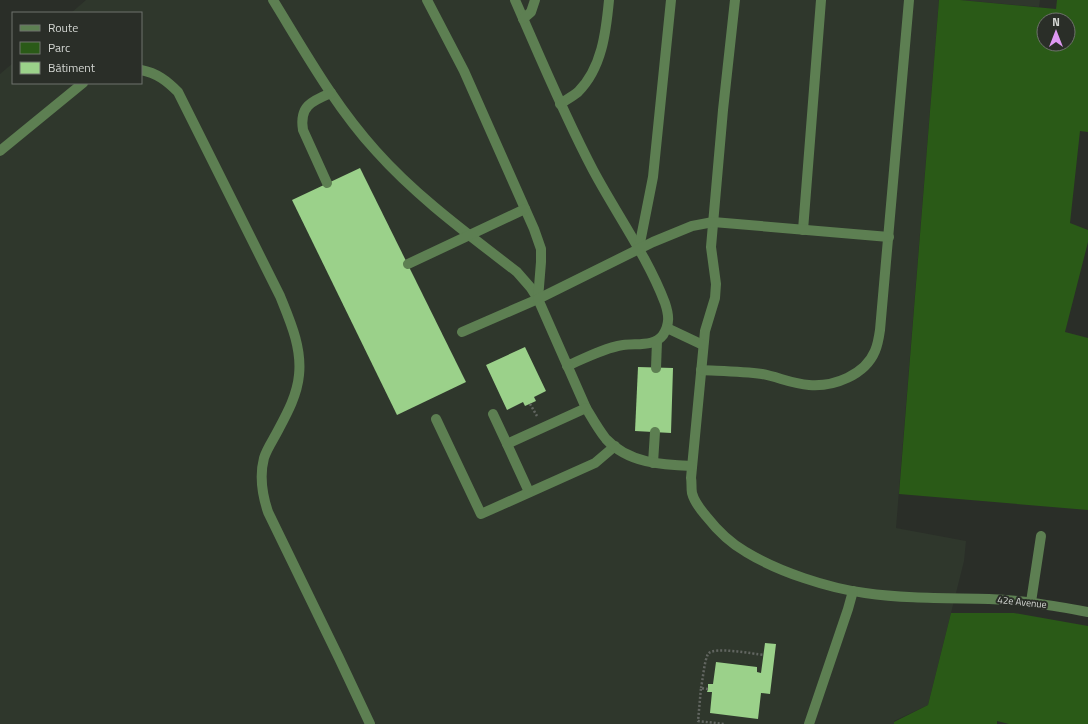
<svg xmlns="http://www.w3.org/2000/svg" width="1088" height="724" font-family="'Titillium Web',sans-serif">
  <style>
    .built { fill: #2f372c }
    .green { fill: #2a5a17; fill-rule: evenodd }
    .building { fill: #9bd18a }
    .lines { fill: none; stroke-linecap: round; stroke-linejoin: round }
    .path { stroke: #626661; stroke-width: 2.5; stroke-dasharray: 2 2; stroke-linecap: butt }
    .minor { stroke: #5d7f52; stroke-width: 10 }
    .labels { text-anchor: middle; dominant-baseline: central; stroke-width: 4; stroke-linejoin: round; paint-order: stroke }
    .street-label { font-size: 10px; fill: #d4d7d3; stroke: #2a2e28 }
  </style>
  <rect width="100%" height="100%" fill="#2a2e28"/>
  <g class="built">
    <path d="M86,0H939L896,528L966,541L964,561L928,705L894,721V724H0V74L13,63V83H141V13H71Z"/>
    <path d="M960,0H1040L1039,7Z"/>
  </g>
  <g class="green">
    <path d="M939,0H960L1056,9L1057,0H1088V132L1080,131L1070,223L1088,230V242L1065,332L1088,338V510L899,494ZM1044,20H1068V44H1044Z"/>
    <path d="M951,613H1014L1088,626V724H1009L997,721V724H894V722L928,705Z"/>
  </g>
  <g class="building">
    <path d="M360,168L466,382L397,415L292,200Z"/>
    <path d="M525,347L546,391L534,397L536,401L525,406L523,402L507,410L486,365Z"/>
    <path d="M638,367L673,368L671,433L635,431Z"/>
    <path d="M765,643L776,644L770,694L761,693L758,719L710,713L712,692H707L708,689V684H713L716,662L757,667V672L761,673Z"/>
  </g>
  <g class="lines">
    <g class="path">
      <path d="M530,404L537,416"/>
      <path d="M701,688C703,679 704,662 708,654C713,646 754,654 764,655"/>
      <path d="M708,689L701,688L698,721L724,724"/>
    </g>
    <g class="minor">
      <path d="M273,0C305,52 335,106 376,151C417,197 468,234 517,272L531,288L538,299"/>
      <path d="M427,0L464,71L534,229L541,249V262L538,299"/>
      <path d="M515,0C540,57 564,115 593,170C617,215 647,256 665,303C669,315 670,324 663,335C654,347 637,343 623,345C604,348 585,358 567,366"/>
      <path d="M735,0L723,110L711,247L716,284L715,298L705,331L691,478C692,482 691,488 692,493C694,501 700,509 706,516C717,530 730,543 746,552C779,572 828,588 865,593C907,599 948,598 989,599C1022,600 1055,606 1088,612"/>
      <path d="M523,19L531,12L535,0"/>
      <path d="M141,70C157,73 167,81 178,92L280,296C290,321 302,347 299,375C297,397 285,417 275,436C271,443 266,451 264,458C259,477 262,494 268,512L339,658L370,724"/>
      <path d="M560,104C566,100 573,96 578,92C602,68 606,32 609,0"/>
      <path d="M0,151L83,83"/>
      <path d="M327,183L303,130C299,106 312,101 331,93"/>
      <path d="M803,230L821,0"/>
      <path d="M639,248L653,177L671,0"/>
      <path d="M408,264L525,209"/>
      <path d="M667,328L703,345"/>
      <path d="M462,332L538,299"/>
      <path d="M656,368L657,341"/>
      <path d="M701,370C721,371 742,371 762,374C778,377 793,384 809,385C834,387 865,375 875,351C878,344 879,337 880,330L909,0"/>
      <path d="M493,414L507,444"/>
      <path d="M436,419L481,514L595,463L615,446"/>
      <path d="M653,463L655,432"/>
      <path d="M692,466C662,465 628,463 606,439C598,429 592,418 586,408L538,299L653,242L692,226L713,222L889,237"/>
      <path d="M529,492L507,444L586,408"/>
      <path d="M1031,602L1041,536"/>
      <path d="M809,724L848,609L853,591"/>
    </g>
  </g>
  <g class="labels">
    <g class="street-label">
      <text transform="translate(1022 602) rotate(6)">42e Avenue</text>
    </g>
  </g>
  <rect x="12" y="12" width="130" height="72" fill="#2a2e28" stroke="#6e726c"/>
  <rect x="20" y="25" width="20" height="6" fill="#5d7f52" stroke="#6e726c"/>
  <text x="48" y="32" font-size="12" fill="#d4d7d3">Route</text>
  <rect x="20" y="42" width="20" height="12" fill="#2a5a17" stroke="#6e726c"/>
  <text x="48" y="52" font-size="12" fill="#d4d7d3">Parc</text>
  <rect x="20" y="62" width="20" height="12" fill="#9bd18a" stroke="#6e726c"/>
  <text x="48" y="72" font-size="12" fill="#d4d7d3">Bâtiment</text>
  <g transform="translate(1056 32)"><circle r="19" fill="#2a2e28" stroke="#6e726c"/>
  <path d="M0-3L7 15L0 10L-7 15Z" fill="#de98f2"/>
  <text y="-6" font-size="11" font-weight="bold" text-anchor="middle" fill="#d4d7d3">N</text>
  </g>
</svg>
